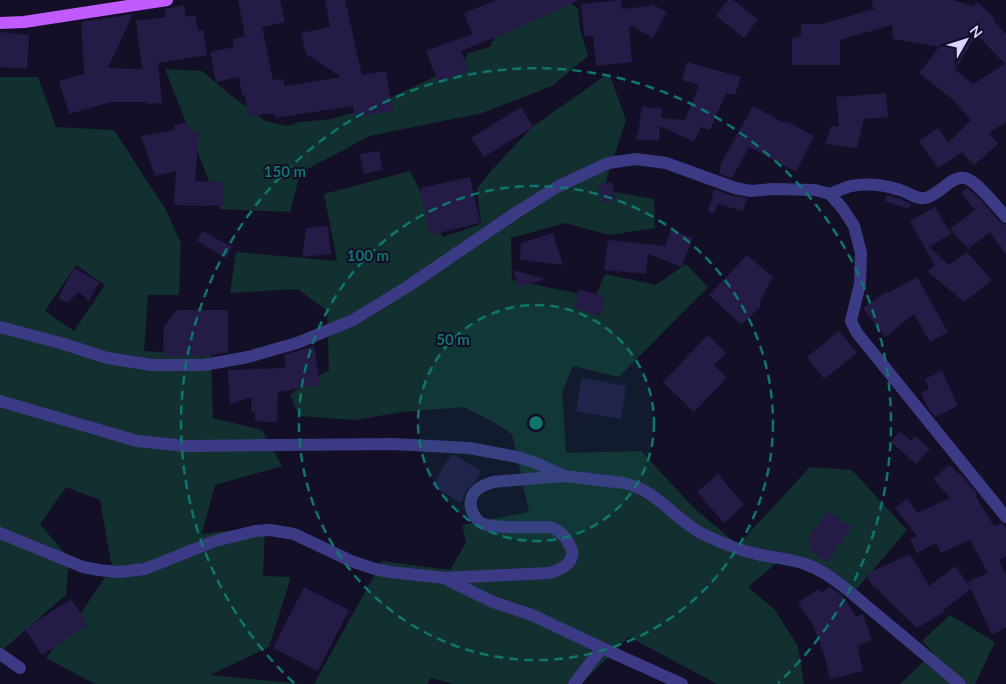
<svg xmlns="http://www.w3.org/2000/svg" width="1006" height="684" font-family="Lato,sans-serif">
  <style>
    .green { fill: #12302f; fill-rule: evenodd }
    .building { fill: #241b47; fill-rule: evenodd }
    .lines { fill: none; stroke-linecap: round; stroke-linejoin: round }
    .minor { stroke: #3d3a85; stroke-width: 12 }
    .major { stroke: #c25bff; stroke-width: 12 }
    .ring { fill: none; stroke: #0f766e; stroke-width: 2.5; stroke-dasharray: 9 6 }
    .centre { fill: #0f766e; stroke: #130f26; stroke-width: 2.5 }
    .ring-label { font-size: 15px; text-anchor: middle; font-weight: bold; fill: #0f766e; stroke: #130f26; stroke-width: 4; stroke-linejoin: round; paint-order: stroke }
  </style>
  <rect width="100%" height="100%" fill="#130f26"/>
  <g class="green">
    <path d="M568,0L578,9L580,29L588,56L552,86L482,113L370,136L300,173L290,212L220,209L165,69L202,71L228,93L265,121L288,126L299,122L332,119L348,114L360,112L462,64L468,53L490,47L501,21Z"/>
    <path d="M609,73L626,120L603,190L654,199L655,228L609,235L565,223L511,238L512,280L595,297L605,274L656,285L686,264L708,287L619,377L573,366L562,392L566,453L641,451L695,509L738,545L810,467L852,470L907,530L855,591L787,554L748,587L775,610L798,646L804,684H717L629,637L581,684H453L431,678L427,684H314L382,561L450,570L466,543L462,525L529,512L512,434L490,420L463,407L402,412L355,420L299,416L290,394L329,370L327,311L298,289L230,293L236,252L337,261L324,194L410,171L443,237L481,224L477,188L491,171L532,127Z"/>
    <path d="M0,77H38L56,127L114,130L166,210L181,243L179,295H148L144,351L211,355L213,418L262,430L282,466L215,485L202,534L265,526L263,576L291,577L269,647L210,675L303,684H95L46,658L83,610L112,567L100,500L66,487L40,524L69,558L66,595L0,652ZM76,265L105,285L74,331L45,311Z"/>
    <path d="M950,615L995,642L975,684H900L933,653L922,641Z"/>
  </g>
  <g class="building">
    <path d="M238,0H280L285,22L262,27L273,80L284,79V86L341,77L306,54L301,33L330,27L325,0H345L362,75L386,71L393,111L355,118L353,106L275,118L274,113L248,117L245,95H242L239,77L216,82L210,52L234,47L233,39L245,36Z"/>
    <path d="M496,0H579L520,27L461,51L468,71L438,82L426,51L472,34L464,13Z"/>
    <path d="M621,0L622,9L649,6L650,3L667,12L653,38L629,25L632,62L596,66L593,36L584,37L581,4Z"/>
    <path d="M728,0H733L758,19L744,38L716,16Z"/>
    <path d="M873,0H953L973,6L977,2L995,19L994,21L1006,34V122L989,133L998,144L974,165L962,152L938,168L919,141L938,128L948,143L971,120L951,98L919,73L939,47L893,39L892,25L840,40V65H792V38L801,36V24H822L877,8L872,7ZM979,37L1005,64L973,84L955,70L974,38L976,40Z"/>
    <path d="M184,5L186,17L195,15L198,31L203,29L207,55L158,63L162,103L146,104V102H111L69,114L59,81L84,74L81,22L133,14L108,68L142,69L136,21L166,17L165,9Z"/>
    <path d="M0,32L29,35L27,69L0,67Z"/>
    <path d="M687,62L741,77L735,95L726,93L710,130L701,127L694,142L660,126L659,141L636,139L639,127L642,106L662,109L661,118L685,120L699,85L682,80Z"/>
    <path d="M886,93L888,117L864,119L857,148L825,144L831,126H839L836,97Z"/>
    <path d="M753,106L784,123L786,121L814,136L796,172L749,147L732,178L719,174L721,165H720Z"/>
    <path d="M521,107L533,127L484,157L471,138Z"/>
    <path d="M188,122L190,131L199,132L195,181L224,182L223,206L174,205L176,171L155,176L141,136L174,130V125Z"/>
    <path d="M379,151L383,170L364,174L360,154Z"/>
    <path d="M470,177L480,223L430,235L420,188Z"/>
    <path d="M612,182L616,200L603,203L598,185Z"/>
    <path d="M967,188L981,200L1000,222L1006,225V255L990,232L968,249L950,229L975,210L961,193Z"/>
    <path d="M714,189L732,196L747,198L743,211L718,204L713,214L708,212Z"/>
    <path d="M887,195L900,199L911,204L909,209L885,201Z"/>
    <path d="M935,207L951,234L929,247L949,265L967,252L992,280L964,302L927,271L935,266L910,221Z"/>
    <path d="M328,226L331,254L302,257L306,228Z"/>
    <path d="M671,230L692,238L682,267L648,254L646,274L604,270L608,240L665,246Z"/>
    <path d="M203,231L232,247L226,258L197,241Z"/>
    <path d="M553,233L563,265L520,260L521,243Z"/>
    <path d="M747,255L773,277L760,301L761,306L741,325L709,295Z"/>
    <path d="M74,268L99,282L89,301L79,292L67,303L58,298Z"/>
    <path d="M513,270L546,279L519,287Z"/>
    <path d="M917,277L948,332L930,342L914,314L885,337L863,308L887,291L888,293Z"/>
    <path d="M579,289L604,296V301L600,316L574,308Z"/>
    <path d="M177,310H228V352L207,356H163L164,326Z"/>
    <path d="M839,331L857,353L824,379L807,357Z"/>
    <path d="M708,335L726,353L714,365L727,378L694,412L663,382Z"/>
    <path d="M314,346L320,385L278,392L277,422L255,421V412H251L252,397L230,404L228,370L286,368L284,355Z"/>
    <path d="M942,371L958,406L935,417L928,408L921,393L929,389L925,379Z"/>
    <path d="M582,378L626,386L621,419L576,411Z"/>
    <path d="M900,431L911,441L915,436L930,449L916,464L891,442Z"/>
    <path d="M451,455H454L481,471L475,481L466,490L461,503L432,486Z"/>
    <path d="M949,465L964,478L977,494L975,496L994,526L1001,523L1004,525L1006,529V556L999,560L1006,575V627L992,635L971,589L943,610L944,612L917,628L874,586L872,587L866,574L910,554L929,586L955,566L970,587L968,582L988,573L970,540L941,553L936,543L917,553L910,539L917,536L895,508L907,499L917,513L950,498L933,479Z"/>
    <path d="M718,474L744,505L724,523L697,492Z"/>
    <path d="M828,511L851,528L827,562L808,548L812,542L807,539Z"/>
    <path d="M304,587L349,610L318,671L273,648Z"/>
    <path d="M830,587L843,596L856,617L863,614L872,640L857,646L863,671L830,679L824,655L814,627L798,602L819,589L821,593Z"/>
    <path d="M71,599L88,624L42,655L25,629Z"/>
  </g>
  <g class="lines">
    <g class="minor">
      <path d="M830,194C837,191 844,188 851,186C867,183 885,185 900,190C908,192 917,200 925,198C939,196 951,175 965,178C976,180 998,208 1006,217"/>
      <path d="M0,327L64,344L107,358L152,365H204L248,357L297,343L353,320L407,287L517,212L557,187L608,163L636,159L666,163L735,188L751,191L772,189L815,190L830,194L843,209L854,226L861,253L860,284L851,321L857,333L1006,517"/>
      <path d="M0,401L137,441L186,446L393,444L469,448L517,457L536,463L564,476"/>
      <path d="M0,533L83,567L99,570L119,572L145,569L215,541L255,531L270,530L294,534L351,561L375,569L390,572L445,578L548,573C558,571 575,564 572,550C571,547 569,545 568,542C564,534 559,530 550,527C533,527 498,529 483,524C476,521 469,509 471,501C472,489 484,485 493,482L564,476L624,483C657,490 675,520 703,534C721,543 741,551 761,555C775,558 791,559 805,564C820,569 832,578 844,587L960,684"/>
      <path d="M448,580L493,602L532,615L602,648L682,684"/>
      <path d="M0,654L20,668"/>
      <path d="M574,684L602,648"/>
    </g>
    <path class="major" d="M0,23L24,22L167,0"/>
  </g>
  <circle cx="536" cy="423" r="118" fill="#0f766e" fill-opacity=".12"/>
  <g class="ring">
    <circle cx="536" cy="423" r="118"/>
    <circle cx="536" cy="423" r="237"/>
    <path d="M294 683A355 355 0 1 1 778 683"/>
  </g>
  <circle cx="536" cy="423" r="8" class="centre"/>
  <g class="ring-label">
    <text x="285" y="177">150 m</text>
    <text x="368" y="261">100 m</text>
    <text x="453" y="345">50 m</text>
  </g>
  <g transform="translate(966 40) rotate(51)" stroke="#130f26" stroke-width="4" paint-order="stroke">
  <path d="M0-4L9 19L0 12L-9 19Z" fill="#d9d4ff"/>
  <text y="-8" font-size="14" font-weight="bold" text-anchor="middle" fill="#d9d4ff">N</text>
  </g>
</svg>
